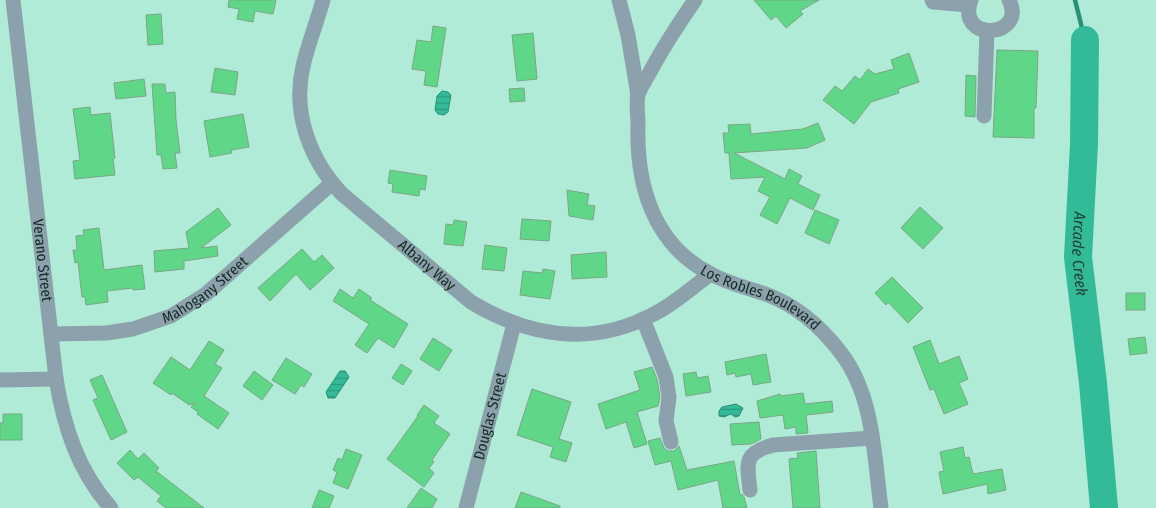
<svg xmlns="http://www.w3.org/2000/svg" width="1156" height="508" font-family="'Fira Sans Condensed',sans-serif">
  <style>
    .water { fill: url(#water-rules); stroke: #299076 }
    .lines { fill: none; stroke-linecap: round; stroke-linejoin: round }
    .stream { stroke: #299076; stroke-width: 4.5 }
    .river { stroke: #3b9; stroke-width: 28 }
    .building { fill: #60d788; stroke: #7ba585 }
    .minor { stroke: #8ca1ac; stroke-width: 15 }
    .labels { text-anchor: middle; dominant-baseline: central; stroke-width: 4.5; stroke-linejoin: round; paint-order: stroke }
    .street-label { font-size: 15px; fill: #132b24; stroke: #b0ebd7 }
    .water-label { font-size: 16px; font-style: italic; fill: #213d34; stroke: #b0ebd7 }
  </style>
  <defs>
    <pattern id="water-rules" width="6" height="5" patternUnits="userSpaceOnUse" patternTransform="scale(1.25)"><rect width="6" height="5" fill="#3b9"/><path d="M0 2.5h6" fill="none" stroke="#2a987d"/></pattern>
  </defs>
  <rect width="100%" height="100%" fill="#b0ebd7"/>
  <g class="water">
    <path d="M442,91L448,92L451,95L448,112L444,115L438,114L435,110L437,96Z"/>
    <path d="M340,371H345L349,377L335,398H328L326,392Z"/>
    <path d="M736,404L743,408L739,416L735,417L731,414L724,417L719,416V411L722,407Z"/>
  </g>
  <g class="lines">
    <path class="stream" d="M1075,0L1085,40"/>
    <path class="river" id="s1" d="M1085,40L1084,144L1078,257L1093,383L1104,508"/>
  </g>
  <g class="building">
    <path d="M229,0H276L273,14L255,11L253,22L237,19L239,9L228,7Z"/>
    <path d="M754,0H819L800,11L803,14L786,28L776,16L771,20Z"/>
    <path d="M161,14L163,44L148,45L146,15Z"/>
    <path d="M433,26L446,28L437,87L424,85L426,71L412,69L417,40L431,42Z"/>
    <path d="M533,33L537,79L517,81L512,35Z"/>
    <path d="M997,50L1038,51L1036,108H1034V138L993,137Z"/>
    <path d="M909,53L919,82L898,89L899,93L871,102L854,124L823,100L835,86L842,91L855,76L860,80L868,69L875,74L894,69L891,60Z"/>
    <path d="M215,68L238,72L235,95L211,92Z"/>
    <path d="M966,75L976,76L975,117L965,116Z"/>
    <path d="M144,79L146,96L116,99L114,83Z"/>
    <path d="M152,84H165L166,93L175,92L176,120L180,153H175L177,168L163,169L161,155H157Z"/>
    <path d="M524,88L525,101L510,102L509,89Z"/>
    <path d="M90,107L91,115L110,113L115,158L113,159L115,175L75,179L73,161L80,160L73,109Z"/>
    <path d="M243,114L249,147L231,150L232,153L210,157L204,121Z"/>
    <path d="M818,123L825,140L807,148L734,153L785,179L789,169L802,176L798,184L820,195L813,210L790,198L777,224L760,215L770,197L758,191L765,177L731,179L729,153H725L723,133H729L728,125L750,124L751,134L803,129Z"/>
    <path d="M390,170L427,176L425,190L420,189L419,196L392,192L393,184L388,183Z"/>
    <path d="M567,190L589,194L587,205L595,206L593,220L569,216Z"/>
    <path d="M920,207L943,228L923,249L901,228Z"/>
    <path d="M218,208L231,225L201,248L217,246L218,256L184,261V269L155,272L154,251L189,248L186,232Z"/>
    <path d="M815,210L839,220L829,244L805,233Z"/>
    <path d="M522,219L551,221L549,241L520,239Z"/>
    <path d="M454,220L467,222L463,246L444,244L446,224L453,225Z"/>
    <path d="M99,228L104,270L142,265L145,289L133,290V288L107,291L108,302L86,305L85,297H82L78,262L75,263L73,250H77L76,236L84,235L83,230Z"/>
    <path d="M485,245L507,248L504,271L482,269Z"/>
    <path d="M302,249L314,262L322,255L334,268L310,290L296,274L270,301L258,288Z"/>
    <path d="M606,252L607,277L572,279L571,255Z"/>
    <path d="M543,269L555,271L550,299L520,295L523,271L542,273Z"/>
    <path d="M892,277L923,308L908,323L888,302L886,305L875,293Z"/>
    <path d="M340,289L353,298L359,289L372,298L370,300L408,324L394,348L378,338L367,353L355,345L369,324L333,301Z"/>
    <rect x="1126" y="293" width="19" height="17"/>
    <path d="M1145,337L1147,353L1130,355L1128,339Z"/>
    <path d="M433,338L452,350L439,371L420,359Z"/>
    <path d="M930,340L939,364L959,356L968,379L959,383L968,404L944,414L934,389L930,390L913,347Z"/>
    <path d="M209,341L224,350L215,364L222,368L204,396L229,413L218,429L197,414L198,412L191,407L195,403L189,405L172,393L171,395L153,383L171,357L190,370Z"/>
    <path d="M766,354L771,382L753,385L751,374L736,377L735,373L727,375L725,362Z"/>
    <path d="M286,358L312,374L304,387L301,385L295,394L272,380Z"/>
    <path d="M401,364L412,371L403,385L392,378Z"/>
    <path d="M652,367L657,379L660,397L658,406L637,412L647,444L634,448L626,422L606,429L598,404L640,390L634,372Z"/>
    <path d="M254,371L273,385L262,400L243,386Z"/>
    <path d="M696,372L697,378L708,376L711,392L686,396L683,374Z"/>
    <path d="M102,375L127,432L111,440L93,400L98,398L90,380Z"/>
    <path d="M532,389L571,402L559,439L572,443L566,462L550,457L553,447L517,435Z"/>
    <path d="M803,393L805,404L832,401L833,412L806,415L808,433L796,434V427L785,429L783,415L760,418L757,401L780,394L781,396Z"/>
    <path d="M424,405L439,416L434,423L450,434L432,460L434,462L429,468L434,473L424,487L387,459L418,416L417,415Z"/>
    <path d="M3,414H22V440H0V423H3Z"/>
    <path d="M759,422L761,439L751,444L732,445L730,424Z"/>
    <path d="M660,438L664,448L668,451H674L679,446L687,470L734,461L740,495L742,494L744,497L747,508H723L718,480L678,490L671,461L655,465L648,441Z"/>
    <path d="M963,447L965,458L969,457L973,474L1002,469L1006,490L988,494L987,484L943,494L939,472L944,471L940,452Z"/>
    <path d="M346,449L362,455L348,489L333,483L337,472L333,470L338,458L342,460Z"/>
    <path d="M130,450L138,459L144,453L159,468L156,471L204,508H166L157,501L161,496L138,477L134,480L117,463Z"/>
    <path d="M816,451L820,508H793L789,459L798,458L797,453Z"/>
    <path d="M421,488L437,499L432,508H407Z"/>
    <path d="M319,490L334,496L329,508H312Z"/>
    <path d="M521,492L560,506V508H515Z"/>
  </g>
  <g class="lines">
    <g class="minor">
      <path id="s2" d="M13,0L56,379C64,427 78,471 111,508"/>
      <path id="s3" d="M323,0C317,22 308,44 303,66C292,113 310,160 342,194L471,302C529,337 592,347 654,314C674,304 692,288 710,274"/>
      <path d="M619,0L628,35L638,95"/>
      <path id="s4" d="M695,0C679,23 664,46 651,70C647,78 641,86 638,94C636,102 638,115 638,124C636,184 653,245 711,274C729,284 749,288 768,295C797,306 822,328 841,353C874,396 874,456 881,508"/>
      <path d="M932,0L933,2L969,5"/>
      <path d="M971,0C955,43 1028,38 1009,0"/>
      <path d="M984,116L987,32"/>
      <path d="M643,319L666,377L669,397L666,421L671,442"/>
      <path id="s5" d="M51,334L106,333L133,329L171,316L206,294L332,183"/>
      <path d="M0,380L56,379"/>
      <path d="M750,490C747,463 743,453 773,445L872,438"/>
      <path id="s6" d="M466,508L514,324"/>
    </g>
  </g>
  <g class="labels">
    <g class="street-label">
      <text stroke="none"><textPath href="#s2" startOffset="262">Verano Street</textPath></text>
      <text stroke="none"><textPath href="#s3" startOffset="319">Albany Way</textPath></text>
      <text stroke="none"><textPath href="#s5" startOffset="165">Mahogany Street</textPath></text>
      <text stroke="none"><textPath href="#s4" startOffset="372">Los Robles Boulevard</textPath></text>
      <text stroke="none"><textPath href="#s6" startOffset="95">Douglas Street</textPath></text>
    </g>
    <g class="water-label">
      <text stroke="none"><textPath href="#s1" startOffset="214">Arcade Creek</textPath></text>
    </g>
  </g>
</svg>
